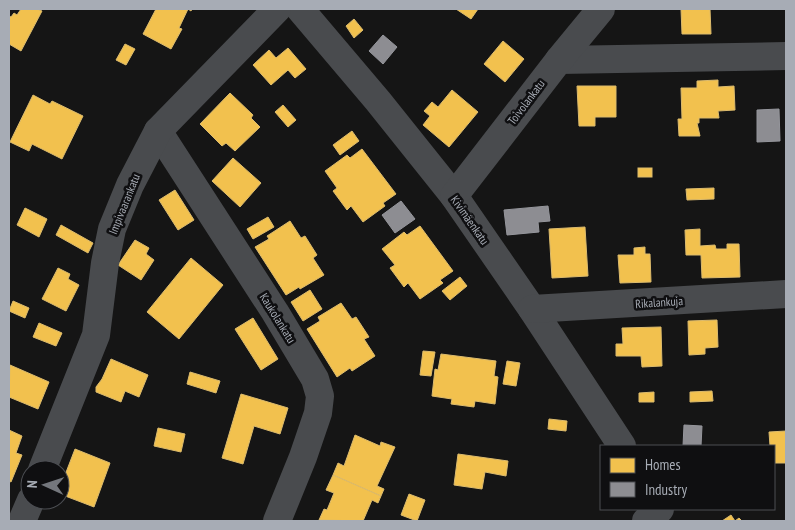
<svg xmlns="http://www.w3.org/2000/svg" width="795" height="530" font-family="'PT Sans Narrow',sans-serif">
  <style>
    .homes { fill: #f2c14e; stroke: #dcbb6d }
    .industry { fill: #8d8d92; stroke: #95969c }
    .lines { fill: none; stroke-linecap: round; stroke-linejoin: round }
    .minor { stroke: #494b4e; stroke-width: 28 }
    .labels { text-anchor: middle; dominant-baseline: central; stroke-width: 5; stroke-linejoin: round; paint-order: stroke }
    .street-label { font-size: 12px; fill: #a7acb5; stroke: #0f0f11 }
  </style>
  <rect width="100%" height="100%" fill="#151515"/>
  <g class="homes">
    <path d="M21,9H37L42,11L21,51L9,44V16L11,17L14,13L17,15Z"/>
    <path d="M156,9H192L191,11L188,9L179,28L182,29L171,49L143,34Z"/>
    <path d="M456,9H478L471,19Z"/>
    <path d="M681,9H710L711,34H682Z"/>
    <path d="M354,19L363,30L354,38L346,26Z"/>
    <path d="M503,41L524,59L505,82L484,64Z"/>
    <path d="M125,44L135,49L126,65L116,60Z"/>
    <path d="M288,48L306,69L295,78L288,70L271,85L253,65L269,50L276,58Z"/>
    <path d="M718,80V87L734,86L735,110L718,111L719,118H699V123H697L700,136H679L678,119H682L681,88H697V81Z"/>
    <path d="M577,86H616V117H595V126H579Z"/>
    <path d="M452,90L478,112L449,147L423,125L430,116L424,111L432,102L438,107Z"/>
    <path d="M230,93L253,115L251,118L260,127L235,151L226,143L222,146L200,124Z"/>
    <path d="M33,95L50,104L52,101L83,116L62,159L32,144L29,151L10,142Z"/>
    <path d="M283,105L296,120L288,127L275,112Z"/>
    <path d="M352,131L359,141L340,155L333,145Z"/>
    <path d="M362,149L396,194L383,203L385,206L363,222L351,206L347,210L333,191L337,188L325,171L347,155L350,158Z"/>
    <path d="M233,158L261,183L240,207L212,181Z"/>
    <rect x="638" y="168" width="14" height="9"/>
    <path d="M714,188V199L687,200L686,189Z"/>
    <path d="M175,190L194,220L178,230L159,200Z"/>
    <path d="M25,208L47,219L39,237L17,225Z"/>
    <path d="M268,217L274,227L253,239L247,229Z"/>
    <path d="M290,221L301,238L305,236L317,255L313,258L324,275L300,289L299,287L286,295L255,247L269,239L267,236Z"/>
    <path d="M61,225L93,243L88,253L56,235Z"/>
    <path d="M420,226L453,271L440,280L443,283L420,299L408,283L404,287L390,268L395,265L382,249L404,232L407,235Z"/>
    <path d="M585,227L588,276L552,278L549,229Z"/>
    <path d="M700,229V246L715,245L716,249H727V244H739L740,277L702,278L701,255H686L685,230Z"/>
    <path d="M135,240L149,248L146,254L154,260L141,280L118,265Z"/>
    <path d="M645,247V254H650L651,282L620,283L618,255H634V248Z"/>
    <path d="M191,258L223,285L179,339L147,312Z"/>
    <path d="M58,268L70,274L68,279L79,285L66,311L42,299Z"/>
    <path d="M460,277L467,286L450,300L442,291Z"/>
    <path d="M310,290L322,309L303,321L291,302Z"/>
    <path d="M13,301L29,308L25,318L9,311Z"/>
    <path d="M341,303L352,319L356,317L369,337L364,339L375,356L352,371L350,368L337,377L307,329L320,321L318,317Z"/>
    <path d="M253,318L278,359L261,370L235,329Z"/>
    <path d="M717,320L718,347L705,348V354L689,355L688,321Z"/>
    <path d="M39,323L62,333L56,346L33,337Z"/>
    <path d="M661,327L662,366L642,367L641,356H616V344H623L622,328Z"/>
    <path d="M423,351L435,352L431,376L420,375Z"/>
    <path d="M441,354L496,361L494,376L498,377L495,404L475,401L474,407L451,404L452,399L432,396L435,369L438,370Z"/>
    <path d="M111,359L148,375L139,397L125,391L121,402L96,392V387L102,379Z"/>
    <path d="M507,361L520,363L516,386L503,384Z"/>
    <path d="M10,365L49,382L38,409L9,397Z"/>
    <path d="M190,372L220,381L216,393L187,384Z"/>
    <path d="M712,391L713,401L690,402V392Z"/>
    <path d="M654,392V402H639V393Z"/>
    <path d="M241,394L288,408L280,434L254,426L243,464L222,458Z"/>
    <path d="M549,419L567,421L566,431L548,429Z"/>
    <path d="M158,428L185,434L181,452L154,446Z"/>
    <path d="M9,430L22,436L16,453L22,455L11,482L9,481Z"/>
    <path d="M786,431V463H774V446H770L769,432Z"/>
    <path d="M355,435L380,446L381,442L395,447L377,486L384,489L381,496L333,475L338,463L344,466Z"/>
    <path d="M75,449L110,463L94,507L60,494V488Z"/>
    <path d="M458,454L508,461L506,476L485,472L482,489L454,485Z"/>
    <path d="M333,475L381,496L378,503L372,500L363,521L319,520L324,509L327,510L334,493L326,490Z"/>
    <path d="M409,494L425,500L417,521L401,515Z"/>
    <path d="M731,515L735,521L739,518L742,521H722Z"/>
  </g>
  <g class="industry">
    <path d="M383,35L397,47L383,64L369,51Z"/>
    <path d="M779,109L780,141L757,142V110Z"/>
    <path d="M401,201L415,219L395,233L382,215Z"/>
    <path d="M548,206L550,221L538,222L539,232L507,235L504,210Z"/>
    <path d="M684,425L702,426L701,446H683Z"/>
  </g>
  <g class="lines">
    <g class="minor">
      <path d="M300,9L378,101L454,196L532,309L622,446"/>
      <path d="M559,60L786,56"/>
      <path d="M158,131L275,312L315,379L320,396L318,413L303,457L277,521"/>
      <path d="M454,196L559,60L601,9"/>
      <path d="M532,309L786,294"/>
      <path d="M42,470L96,335L105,263L112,229L130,185L158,131L277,9"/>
      <path d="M22,521L31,500"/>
      <path d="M646,521L660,509"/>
    </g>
  </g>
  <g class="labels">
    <g class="street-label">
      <text transform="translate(526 102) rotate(-53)">Toivolankatu</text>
      <text transform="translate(124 204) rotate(-68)">Impivaarankatu</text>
      <text transform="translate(470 220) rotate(55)">Kivimäenkatu</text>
      <text transform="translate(659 302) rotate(-4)">Rikalankuja</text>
      <text transform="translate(278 318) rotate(58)">Kaukolankatu</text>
    </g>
  </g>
  <rect width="795" height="530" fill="none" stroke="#a7acb5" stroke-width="20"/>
  <rect x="600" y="445" width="175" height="65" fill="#0f0f11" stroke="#4c4e53"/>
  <rect x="610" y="458" width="25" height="15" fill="#f2c14e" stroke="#4c4e53"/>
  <text x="645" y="470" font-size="15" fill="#a7acb5">Homes</text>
  <rect x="610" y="482" width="25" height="15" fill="#8d8d92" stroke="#4c4e53"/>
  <text x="645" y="495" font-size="15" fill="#a7acb5">Industry</text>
  <g transform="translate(45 485) rotate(273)"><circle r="24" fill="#0f0f11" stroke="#4c4e53"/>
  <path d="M0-4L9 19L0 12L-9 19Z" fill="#74777d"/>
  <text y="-8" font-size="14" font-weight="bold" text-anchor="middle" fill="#a7acb5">N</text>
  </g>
</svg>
